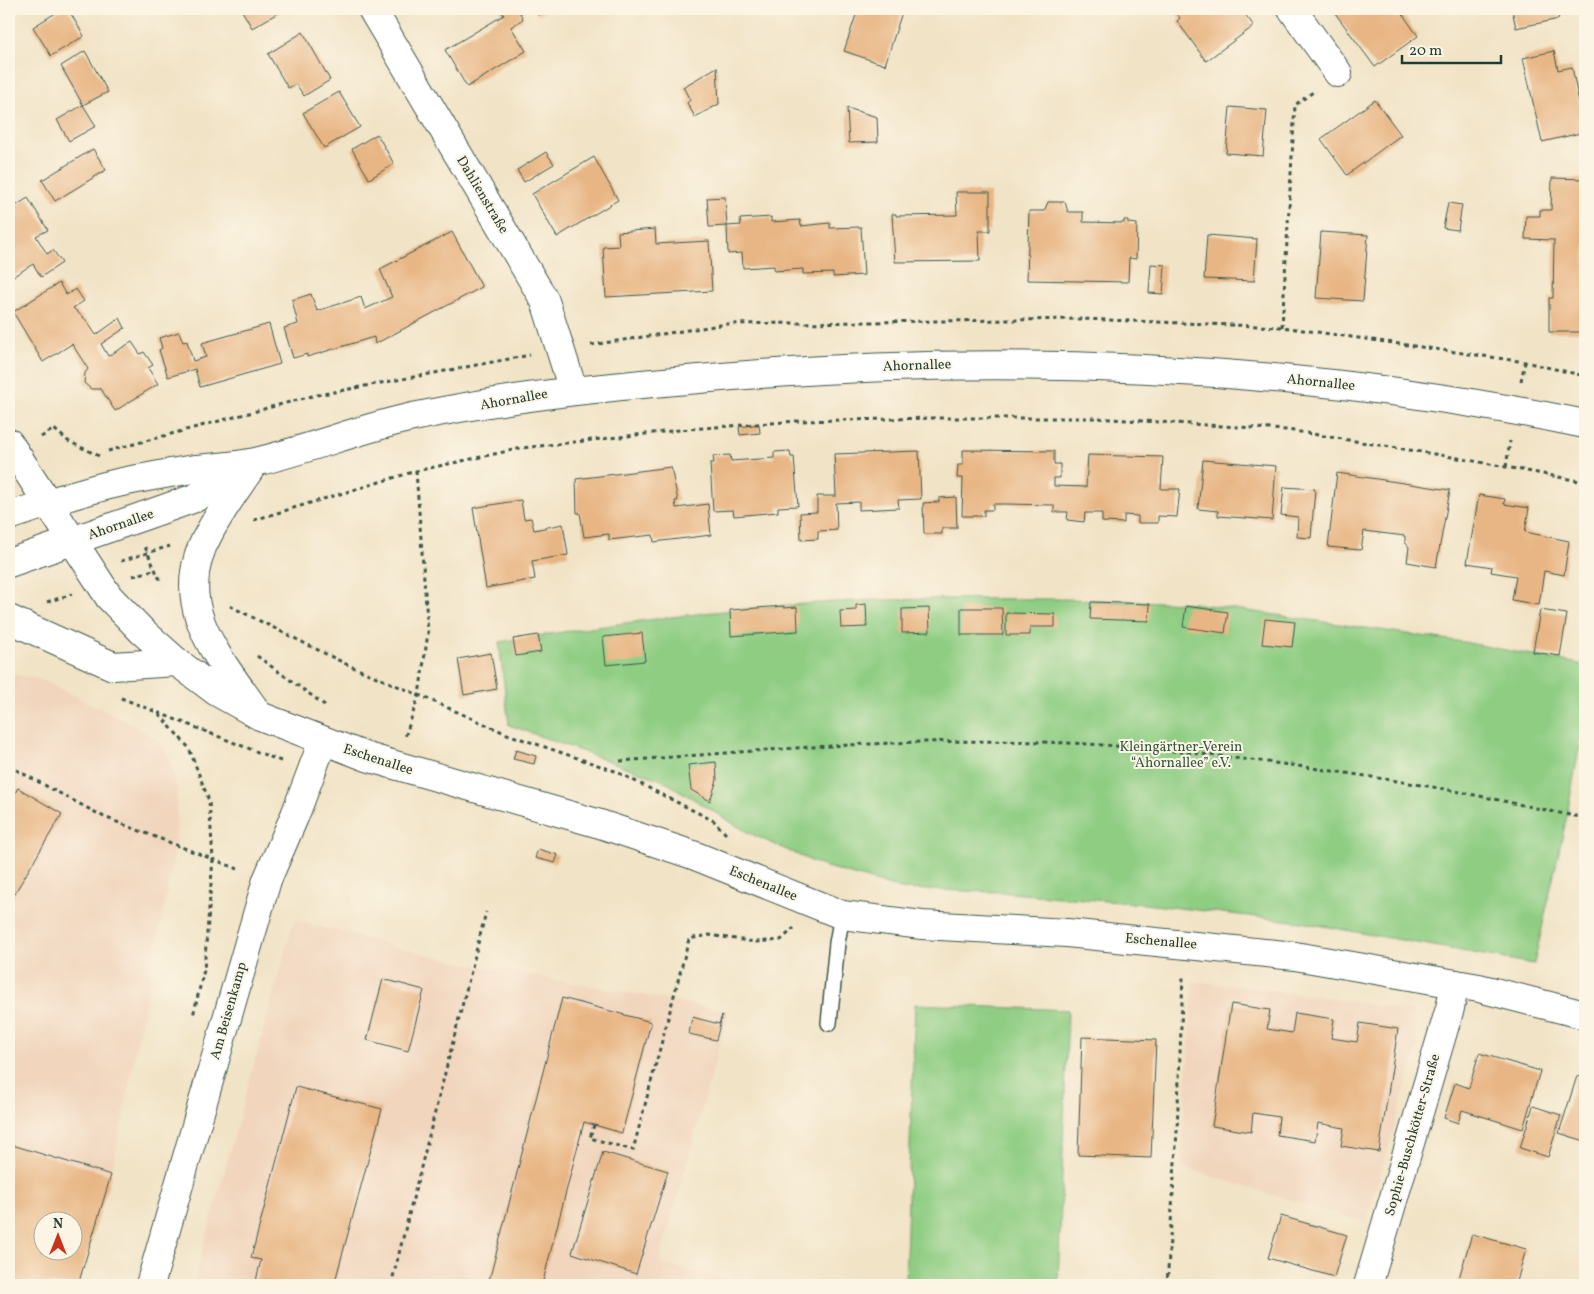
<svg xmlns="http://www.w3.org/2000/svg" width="1594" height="1294" font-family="Vollkorn,serif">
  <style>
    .built { fill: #f1d5bd }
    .green { fill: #8fcd83; stroke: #57855c }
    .building { fill: #e8b684; fill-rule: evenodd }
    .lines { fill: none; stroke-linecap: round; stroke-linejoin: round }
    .service-casing { stroke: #3e564a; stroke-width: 18 }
    .minor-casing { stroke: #3e564a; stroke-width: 30 }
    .secondary-casing { stroke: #3e564a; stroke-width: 30 }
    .path { stroke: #3e564a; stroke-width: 3; stroke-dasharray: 4 4; stroke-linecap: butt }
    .service { stroke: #fff; stroke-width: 15 }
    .minor { stroke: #fff; stroke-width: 28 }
    .secondary { stroke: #fff; stroke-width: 28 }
    .labels { text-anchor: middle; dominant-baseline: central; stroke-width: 4; stroke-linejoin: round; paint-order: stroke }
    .street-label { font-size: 14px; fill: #1f3d34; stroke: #fcf5e5 }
    .park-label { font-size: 14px; fill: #355a44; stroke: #fcf5e5 }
  </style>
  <rect width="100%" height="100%" fill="#fcf5e5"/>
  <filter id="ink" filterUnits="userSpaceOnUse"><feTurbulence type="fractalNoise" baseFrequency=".02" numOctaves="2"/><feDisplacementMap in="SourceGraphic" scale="10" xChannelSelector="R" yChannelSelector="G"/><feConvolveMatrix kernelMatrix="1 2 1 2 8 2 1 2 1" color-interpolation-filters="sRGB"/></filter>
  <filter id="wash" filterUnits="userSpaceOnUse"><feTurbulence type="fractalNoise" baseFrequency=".0096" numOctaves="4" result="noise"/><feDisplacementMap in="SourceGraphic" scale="20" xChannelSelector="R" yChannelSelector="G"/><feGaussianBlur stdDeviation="1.12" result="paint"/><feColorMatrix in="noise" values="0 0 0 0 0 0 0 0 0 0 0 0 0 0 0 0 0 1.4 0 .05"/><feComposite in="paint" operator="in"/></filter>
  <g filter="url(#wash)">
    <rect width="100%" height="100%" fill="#f1e3c6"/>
    <g class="built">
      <path d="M9,674L40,679L134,725L157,740L169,756L177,790L176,845L111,1175L9,1144Z"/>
      <path d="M294,920L456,962L729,1011L659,1263L748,1285H193Z"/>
      <path d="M1193,981L1296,993L1413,1011L1418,1045L1366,1223L1181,1167Z"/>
    </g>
    <g class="green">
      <path d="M1065,599L1193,603L1463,642L1585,665V717L1566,820L1534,964L1301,922L1144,904L999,892L901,889L820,865L747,832L664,781L509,725L499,642C624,622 752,604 879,600C941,598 1003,599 1065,599Z"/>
      <path d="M915,1004L1068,1010L1058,1285L905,1284Z"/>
    </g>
    <g id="blocks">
      <g class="building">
        <path d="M62,9H68L84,36L51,56L33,27Z"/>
        <path d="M241,9H285L252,28Z"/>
        <path d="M500,9H527L520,13L523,19L511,27L526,51L467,87L445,50L504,15Z"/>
        <path d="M534,9H549L538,15Z"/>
        <path d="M858,9H903L885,65L844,51Z"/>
        <path d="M1173,9H1241L1254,26L1206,61L1177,21L1180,18Z"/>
        <path d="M1332,9H1399L1418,36L1375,67Z"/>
        <path d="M1512,9H1556L1559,19L1516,28Z"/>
        <path d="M303,32L330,80L304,96L296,84L288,88L268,54Z"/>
        <path d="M85,51L108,92L83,105L61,66Z"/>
        <path d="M1554,51L1558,70L1572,67L1585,132L1542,142L1523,58Z"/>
        <path d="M717,67L719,104L695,117L687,103L690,100L683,87Z"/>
        <path d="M339,92L360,127L324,148L303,113Z"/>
        <path d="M1375,100L1401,135L1347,175L1321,139Z"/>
        <path d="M83,105L96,126L69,141L57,120Z"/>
        <path d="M1230,107L1267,110L1263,156L1226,153Z"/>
        <path d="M847,108L877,117L878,142L849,143Z"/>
        <path d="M377,134L394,164L369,179L352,149Z"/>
        <path d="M93,149L106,170L55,201L42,180Z"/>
        <path d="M546,152L554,164L524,182L517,170Z"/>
        <path d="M594,157L618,200L557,237L532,194Z"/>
        <path d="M1552,178L1585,179V332H1549V298H1553L1554,240L1525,239L1526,216H1540V210H1551Z"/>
        <path d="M956,192H990V231H979L980,261L895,262L892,214H896V216L957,215Z"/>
        <path d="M725,197L727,226L709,227L707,198Z"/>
        <path d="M28,198L48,230L36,236L47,254L53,250L62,263L41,277L33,264L9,279V210Z"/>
        <path d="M1048,202H1065L1068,212H1083V222L1124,223V220H1128V223L1137,224L1136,259L1129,258L1128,282L1027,280L1029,211H1044Z"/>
        <path d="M1448,203L1462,205L1458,230L1443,228Z"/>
        <path d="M771,217V222L800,220L801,226L830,223V228L861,227L864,275L833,277V273L803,274V269L774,271V266L743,268L742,253L728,254L727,226L741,225L740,219Z"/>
        <path d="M655,229L656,244L709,241L712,291L606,297L603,247L619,246L618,232Z"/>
        <path d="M452,232L482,287L375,344L374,337L307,357V354L293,358L284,328L298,324L292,300L311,294L317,311L361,297L365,309L392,297L380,269Z"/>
        <path d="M1321,232L1368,235L1363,301L1316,298Z"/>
        <path d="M1207,235L1257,239L1254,281L1204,279Z"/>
        <path d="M1151,264L1165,265L1163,294L1149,293Z"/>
        <path d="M59,283L66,295L76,289L84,301L73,308L87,321L96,335L120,318L125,328L101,344L108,356L132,342L140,354L144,352L153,365L148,368L158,384L115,411L101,389H91L84,383L85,373L88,369L72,344L43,362L13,312Z"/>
        <path d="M269,324L280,364L200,387L195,369L168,377L159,350L162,348L159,338L179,332L183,342L187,341L193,361L206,357L202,343Z"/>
        <path d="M759,424L760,433L740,435L739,427Z"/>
        <path d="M963,450L1054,451V464H1060V478H1054V486L1086,487L1088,455L1163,457L1161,489H1180L1177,517L1158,516V523H1138V516L1124,515V523L1102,522V513H1085L1084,522L1067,520L1068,512H1054V505L1006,504H993V510H984V516H962L963,478H957L958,465H963Z"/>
        <path d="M790,451L791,457H794L798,506L778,507V512L734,516L733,510L713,511L710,463H714L713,456L730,455L731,461L774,458V452Z"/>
        <path d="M919,451L921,499L898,500L899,508L859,510V502L836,503L837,530L818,531V539L801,540L800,513L817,512V496H836L834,454Z"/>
        <path d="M1203,460L1276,466L1272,520L1218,516V511L1198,509Z"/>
        <path d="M671,467L678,501H675L676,508L708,504L711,535L654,542L653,535L609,540V534L584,537L580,513H577L576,479Z"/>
        <path d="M1337,473L1450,490L1436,567L1407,562L1409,547L1405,542V536L1364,531L1361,550L1328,547Z"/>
        <path d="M1284,487L1315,489L1311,538L1297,537L1298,517L1281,515Z"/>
        <path d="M1479,495L1505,499L1504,504L1529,508L1525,532L1569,541L1564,575L1544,571L1539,605L1512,600L1516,576L1491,572L1492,567L1467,563Z"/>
        <path d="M956,497L957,528H942V534H924L923,503L939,502V498Z"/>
        <path d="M521,500L524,519L531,518L534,530L563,524L568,555L532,561L535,579L486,588L473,508Z"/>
        <path d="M1091,602L1150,604L1149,621L1090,619Z"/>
        <path d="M866,604L867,627L841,628L840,611L856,610V605Z"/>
        <path d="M784,606V608L797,607L798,631L731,636L730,610Z"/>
        <path d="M1186,606L1228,612L1225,633L1183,627Z"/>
        <path d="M929,608L930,632L902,633V609Z"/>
        <path d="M961,608H1002L1003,635H961Z"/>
        <path d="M1540,610L1567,614L1560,656L1533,652Z"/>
        <path d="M1006,613L1055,614V627H1030V635H1006Z"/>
        <path d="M1265,619L1295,622L1292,647L1262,644Z"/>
        <path d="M642,633L645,661L606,665L603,637Z"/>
        <path d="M538,635L541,652L516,656L513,639Z"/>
        <path d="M491,653L497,689L464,695L458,659Z"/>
        <path d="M516,750L536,756L534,764L513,759Z"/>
        <path d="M716,762L717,780L710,801L691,790L688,765Z"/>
        <path d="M18,788L62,814L9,903V803Z"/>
        <path d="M538,849L558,855L555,863L535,858Z"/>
        <path d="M383,979L424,990L408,1051L367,1040Z"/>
        <path d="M562,998L651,1022L622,1133L584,1122L542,1285H488Z"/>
        <path d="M1231,1004L1270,1010L1267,1029L1292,1033L1295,1013L1334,1019L1331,1038L1357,1042L1360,1023L1398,1029L1379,1152L1341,1146L1344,1128L1318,1123L1315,1141L1277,1135L1279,1117L1253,1113L1251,1132L1212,1126Z"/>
        <path d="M722,1016L716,1040L689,1034L692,1017L719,1024Z"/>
        <path d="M1082,1037L1156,1040L1151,1158L1078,1155Z"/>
        <path d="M1479,1053L1540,1071L1523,1129L1462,1110L1458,1123L1444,1118L1455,1083L1469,1088Z"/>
        <path d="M1577,1076L1585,1078V1141L1559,1133Z"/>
        <path d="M296,1087L382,1109L334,1285H255L261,1260L251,1258Z"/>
        <path d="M1533,1106L1561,1115L1548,1157L1520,1148Z"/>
        <path d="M9,1144L111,1175L78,1285L9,1284ZM42,1222H72V1252H42Z"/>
        <path d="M603,1152L668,1171L636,1274L572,1253Z"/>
        <path d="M1281,1216L1347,1235L1334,1277L1268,1258Z"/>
        <path d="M1472,1234L1526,1249L1516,1285H1457Z"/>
      </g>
    </g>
  </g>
  <g filter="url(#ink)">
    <use href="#blocks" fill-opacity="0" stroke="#3e564a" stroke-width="1"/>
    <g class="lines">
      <defs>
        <path id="service" d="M829,1023L837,943L842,915"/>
        <g id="minor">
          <path d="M372,9L545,301L573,390"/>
          <path d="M1292,9L1338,73"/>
          <path d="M9,443L109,597L142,631L177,662L217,692L260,716L367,757L600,824L693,855L842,915L922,925L1067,933L1295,956L1479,988L1585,1015"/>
          <path d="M254,463C239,486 222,508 209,533C169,603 217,655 256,711"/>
          <path d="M9,619L113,666L177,662"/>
          <path d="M150,1285L267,880L295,815L323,741"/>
          <path d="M1368,1285L1450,1008L1455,984"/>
        </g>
        <g id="secondary">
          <path d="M9,516C49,503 90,488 132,480C153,476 174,472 195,469C216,467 238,466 259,461C310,449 361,428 413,417C507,397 603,387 699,379C994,352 1295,364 1585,424"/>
          <path d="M9,563L195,498L247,467"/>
        </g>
      </defs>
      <use href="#service" class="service-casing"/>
      <use href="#minor" class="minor-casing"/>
      <use href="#secondary" class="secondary-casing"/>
      <g class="path">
        <path d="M1282,327L1295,105L1313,92"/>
        <path d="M591,345L727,324L1082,319L1282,327L1525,362L1585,376"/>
        <path d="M1521,381L1525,362"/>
        <path d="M41,437L54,429L68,441L99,456"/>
        <path d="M108,451L312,396L530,355"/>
        <path d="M1506,467L1510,441"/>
        <path d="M416,471L428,633L419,695L507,734L615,771L714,821L726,834"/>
        <path d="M254,520L416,471L522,448L689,429L798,421L934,418H1094L1288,430L1458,458L1585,482"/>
        <path d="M145,547L159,578L163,579"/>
        <path d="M121,561L170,546"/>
        <path d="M133,576L153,570"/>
        <path d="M47,602L72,594"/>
        <path d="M230,606L348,665L419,695L405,737"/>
        <path d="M257,656L326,706"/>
        <path d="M121,698L283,762"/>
        <path d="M159,714L189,748L209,801L213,859L204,970L193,1016"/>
        <path d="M620,761C781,749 941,734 1103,745C1210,753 1321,768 1427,786C1480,795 1533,808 1585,818"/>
        <path d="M9,766L104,817L238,869"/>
        <path d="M1585,789V817"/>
        <path d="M594,1125L590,1138L633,1150L689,939L709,935L755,942L781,940L794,928"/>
        <path d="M391,1285L486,912"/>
        <path d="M1167,1285L1177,1131L1183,976"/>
      </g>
      <use href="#service" class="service"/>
      <use href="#minor" class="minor"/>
      <use href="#secondary" class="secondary"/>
    </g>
  </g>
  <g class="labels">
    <g class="street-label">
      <text transform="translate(482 195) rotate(59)">Dahlienstraße</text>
      <text transform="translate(917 366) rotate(-2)">Ahornallee</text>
      <text transform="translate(1321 383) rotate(6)">Ahornallee</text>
      <text transform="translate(514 400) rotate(-10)">Ahornallee</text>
      <text transform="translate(121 525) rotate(-19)">Ahornallee</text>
      <text transform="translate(378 760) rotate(18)">Eschenallee</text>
      <text transform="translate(763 884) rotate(22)">Eschenallee</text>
      <text transform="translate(1161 942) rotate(5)">Eschenallee</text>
      <text transform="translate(229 1011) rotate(-74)">Am Beisenkamp</text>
      <text transform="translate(1413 1135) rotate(-74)">Sophie-Buschkötter-Straße</text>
    </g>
    <g class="park-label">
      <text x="1181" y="747">Kleingärtner-Verein<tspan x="1181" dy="16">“Ahornallee” e.V.</tspan></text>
    </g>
  </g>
  <rect width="1594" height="1294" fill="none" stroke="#fcf5e5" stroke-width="30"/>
  <g transform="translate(58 1236)"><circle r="24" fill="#fcf5e5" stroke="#a4ab9e"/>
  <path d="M0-4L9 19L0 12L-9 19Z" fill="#c8321e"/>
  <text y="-8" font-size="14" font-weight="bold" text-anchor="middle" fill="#1f3d34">N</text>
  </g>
  <path d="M1402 55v8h99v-8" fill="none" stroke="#1f3d34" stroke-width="2.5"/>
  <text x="1409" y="55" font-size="15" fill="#1f3d34" stroke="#fcf5e5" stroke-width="4" paint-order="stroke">20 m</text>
</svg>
